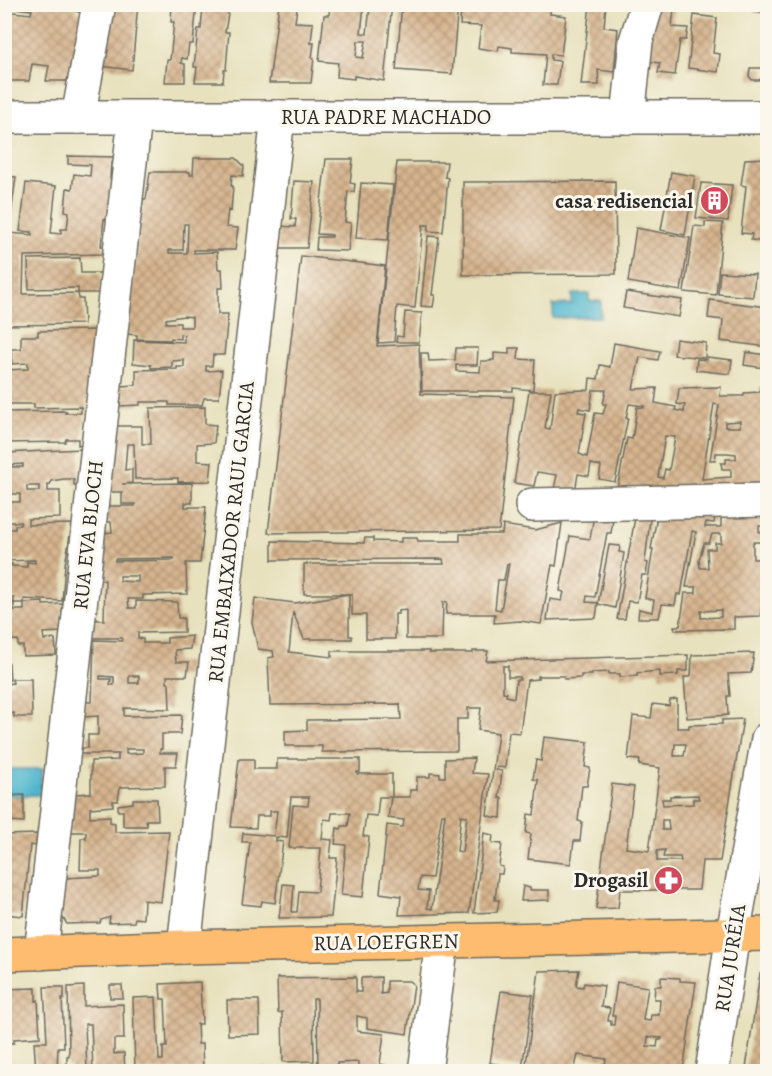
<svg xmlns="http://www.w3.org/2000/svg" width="772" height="1076" font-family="Alegreya,serif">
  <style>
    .water { fill: #4fb6cd; stroke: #3d707c; stroke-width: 1.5 }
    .building { fill: url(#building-cross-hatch); fill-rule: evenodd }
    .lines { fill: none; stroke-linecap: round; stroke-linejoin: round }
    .minor-casing { stroke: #6d6b5e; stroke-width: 36 }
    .major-casing { stroke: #6d6b5e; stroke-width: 36 }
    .minor { stroke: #fff; stroke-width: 33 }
    .major { stroke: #febc70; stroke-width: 33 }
    .labels { text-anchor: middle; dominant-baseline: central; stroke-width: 6; stroke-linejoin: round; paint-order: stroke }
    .street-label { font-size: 21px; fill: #2b2b2b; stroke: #fbf7ec }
    .poi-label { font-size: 21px; font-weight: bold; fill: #2b2b2b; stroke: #fbf7ec; text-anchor: end }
  </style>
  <defs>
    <pattern id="building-cross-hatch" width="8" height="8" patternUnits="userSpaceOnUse" patternTransform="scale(1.5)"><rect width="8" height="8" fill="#d7b58f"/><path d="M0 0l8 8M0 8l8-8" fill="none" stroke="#af9375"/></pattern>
  </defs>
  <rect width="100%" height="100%" fill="#fbf7ec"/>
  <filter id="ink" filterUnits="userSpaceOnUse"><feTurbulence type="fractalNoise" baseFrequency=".0167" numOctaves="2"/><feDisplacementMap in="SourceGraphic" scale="12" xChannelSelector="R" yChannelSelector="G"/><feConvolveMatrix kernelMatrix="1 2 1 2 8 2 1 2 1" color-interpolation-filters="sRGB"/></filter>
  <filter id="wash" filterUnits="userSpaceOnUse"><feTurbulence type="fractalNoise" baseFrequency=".008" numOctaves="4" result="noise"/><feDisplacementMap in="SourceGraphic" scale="24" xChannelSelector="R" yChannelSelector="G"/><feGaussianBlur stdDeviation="1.35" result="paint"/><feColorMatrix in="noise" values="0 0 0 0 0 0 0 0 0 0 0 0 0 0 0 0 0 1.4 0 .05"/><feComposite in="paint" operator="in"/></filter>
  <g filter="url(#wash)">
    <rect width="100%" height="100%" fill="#e7e1bd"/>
    <g class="water">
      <path d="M572,294H589V301H601V317L553,318V305L572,304Z"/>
      <path d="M4,769H43L40,795L5,796Z"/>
    </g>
    <g id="blocks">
      <g class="building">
        <path d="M7,4H76L75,11L85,14L67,81H46L49,66L32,64L29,81H4V11L31,14L32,10L7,7Z"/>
        <path d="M118,4H138L132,70L100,66L110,7H118Z"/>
        <path d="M172,4H197L193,44H189L187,59L182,58L181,63L185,64V82H165L167,60H170L174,22H171Z"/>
        <path d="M205,4H225L229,8L225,32H229L226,70H224L223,82H195L197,67H194L198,29H201L203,6Z"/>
        <path d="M279,4H308L307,8H297L295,22L313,23L311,43H314L312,58H314L311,83H269Z"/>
        <path d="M330,4H362L364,6L361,33L367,34L370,6L382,8L383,4H392L384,81L354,76V79L337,77L338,63L319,61L324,15H329ZM358,41H366L363,58L356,57Z"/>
        <path d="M402,4H458L452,74L396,70Z"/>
        <path d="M461,4H551L550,14L566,16L561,55L551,54V60L560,61L557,85H543L546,54L512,52V48L499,46L498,51L478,48L481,26L460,25Z"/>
        <path d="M590,4H606L604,27L618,29L614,72L598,70L599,85H581Z"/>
        <path d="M652,4H671L670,7L674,8L672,27L688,28L686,40H680L675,75L658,73L660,63L646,61Z"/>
        <path d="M755,4H768V14L754,12Z"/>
        <path d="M694,15L717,18L713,53L720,54L718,72L688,68Z"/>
        <path d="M750,68H764V76L759,80H752L749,76Z"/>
        <path d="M68,156L116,157L115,164L111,163L110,178L113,179L108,220L104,219L101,246L105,247L104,254L24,256L23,294L78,293V288L29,289L28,259L80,258L81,273H102L100,293H78L79,299H83L84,324L4,325V262H6L9,233L32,235V232L20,231L26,183L56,186L51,233L61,234V229H67L69,212L65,211L67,188L72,189L74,174L90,176L91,165L68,164Z"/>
        <path d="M194,158H236L244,166L243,176L232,175L231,186H233L231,211L228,210L226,227L238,228L235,250H194V253L217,252L218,269H222L223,288H218V314H228L224,355H213L212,366H206V371L222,370L219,398H204L202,405H169V402H140V405L119,406L121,386L136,385V370L177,369V367H184V360L172,361V367L151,368V365L133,363L134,340L184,342V335L180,334V339L171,338V340L137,339V335L127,334L143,199H146L150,172H190V175H193ZM184,224H188L187,253H169V250H183ZM184,316L192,317V327H180V323H166V319Z"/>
        <path d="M768,158V242L751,240L752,234L741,233L746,186L741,185L745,159Z"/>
        <path d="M326,159H353L350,183L355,184L354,192L348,191L345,222L351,223L348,251L316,250L317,237H332V235L317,234Z"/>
        <path d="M397,162H447L445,177L448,178L443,232L428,231L429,225H423L415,308L397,306L394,342L378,343Z"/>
        <path d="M671,172L695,176L685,235L661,230Z"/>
        <path d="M4,176L16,177L11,214L8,213L6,230H4Z"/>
        <path d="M294,181L314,182L307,248H277L279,226L295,227L296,219H291Z"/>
        <path d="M615,181L616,274L463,275V182Z"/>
        <path d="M361,183L393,185L388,240L356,238Z"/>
        <path d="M701,183L732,185L728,221L696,218Z"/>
        <path d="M705,222L723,223L716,295L684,292L694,226L705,227Z"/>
        <path d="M636,228L690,238L681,291L628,282Z"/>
        <path d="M428,236L439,237L432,295H435L433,307L421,306Z"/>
        <path d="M301,256L385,266L377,346L419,344L421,394L514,397L499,530L268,533Z"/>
        <path d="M720,272L755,274L753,297L718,294Z"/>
        <path d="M626,292L682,300L679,317L623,308Z"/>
        <path d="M710,300L768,307V347L721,341L723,320L708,318Z"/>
        <path d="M405,312L422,313L419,342H396L397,336L403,337Z"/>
        <path d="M95,330L82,444L78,445V439H66L65,442L4,443V412L66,411L65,413H81V407L34,408V404H6L4,370L28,369V363L12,364L11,349H21V336H38V331Z"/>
        <path d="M676,339L706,343L705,358L674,355Z"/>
        <path d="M614,343L660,351L658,360L640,357L633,389L657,388L655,403L676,407L675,410L684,412L685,405L677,404L679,388L721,387L720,396H744V393L760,392V387H768V493L616,495L627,438L632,439L637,407L644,408V406L629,404L626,418H628L615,482L599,479L601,466L591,464L589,476L578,474L575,492L554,489L557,475L537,472L534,486L514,483L529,391H551L545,428L550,429L555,391L589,390L590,378L598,379L600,365L610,367ZM593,390H606L603,404H606L603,414L595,413L587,457L579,454L586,413L578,412L579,408L590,410ZM714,404L719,405L710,460H715L716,453H727L736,454V459H726V463H721L722,469H731V477L702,479ZM740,421V427H725V422ZM665,436L675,437L669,470L665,469L663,478L658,477Z"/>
        <path d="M456,348H478L477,365H456V371L480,372L481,361H491V360H494V353L509,354V348H519L518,359L535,360L533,390L513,388V391H422L421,353H428L429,361L455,360Z"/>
        <path d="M746,352L766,355L764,368L744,365Z"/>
        <path d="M707,357L732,360L730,374L696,370L697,359L707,360Z"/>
        <path d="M205,407V424L216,425L214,443L197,444V461L212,462L210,481L178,482V478L135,479L134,444H127L125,470L132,469V483L122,484L192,483V503H185V507H206L200,563H186L187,594L143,595V599H128L129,608H136V601L177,602L178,618H184V632L138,633V638L143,639V643H167V638L192,636L190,649L175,650L176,662H189L187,676H167V683H169L170,709L124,708V716L182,715L180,734H162V749H160V753H178L176,766H165V786L120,787L118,801H113V806L90,808V817L110,816V822L115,823V832L169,831L161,902L144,900L143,919L135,918L134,922L109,923L110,917L101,920L100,923L67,924L61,915L65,878L100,876V870H80L81,838H86V832H70L74,794L91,793V761L118,760V754H79V748H88V735H98V716L83,717L85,702H92L94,640L122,641V638H92L94,620H104L105,580H100L101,562L104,533L112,532L111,522H105L107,506H135V504H122V492H109L116,426H142V444H151L150,408ZM174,558V560L115,561V559ZM120,576H138V582L120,581ZM100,676L114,677V685H110L111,679H100ZM129,676H139V683H129ZM126,749H143V753L126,754Z"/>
        <path d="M81,449L77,485H74V479H64L51,481L50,485H48V491H60V518L28,519V525L72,524L65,564L62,601L24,599V603H14V598L4,597V563L12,564V566L27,567V562L35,563V560L4,561V529H15V525H20L21,522H4V502H20V494H4V467H23V464L8,465L7,453ZM27,486H39V491H27Z"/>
        <path d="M721,509H768V526H759V532L768,531V542H753V559H768V573L760,616L734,617V629L675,630L674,626H680L685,593H696V587H686L696,532L692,531L681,595L677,594L675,605L662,604L659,618H638L639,609L652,612L654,600L645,598L653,549H651L658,511L716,510L714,523L706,522L705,527H721ZM712,534H721V543H715V549H707L708,568H700L699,560L704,543H709ZM721,610V617L701,618V611Z"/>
        <path d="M651,511L645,562L648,563L646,575H642L637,602L628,601L625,619H617L636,512Z"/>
        <path d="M614,513L611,533H607L595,597L587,596L586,602L598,603L596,618L547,620L550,599L562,601L564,592L560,591L570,536L590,539L594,515Z"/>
        <path d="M562,523L556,566L552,565L541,624L520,621L494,623L495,614H446L447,602H443L442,639H406V610L398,611V614H395V639H366V615H352V594H304V564H444L443,559L272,560V541L364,543L365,538H373V541L401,542V538H417L418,541H460V534H502L503,525L535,530ZM507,564H509L501,610L495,609L498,580H504Z"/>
        <path d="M609,545L620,546L619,552L624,553L615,608L598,604Z"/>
        <path d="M349,594V636H352V639H304L293,612L289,652L332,657V651H429V653H473V651H488L486,661L688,655V671H678V675L660,676V671L637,673V676L620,677V674H609V672L592,673V675H581V678L564,679V676H538V679L527,680L520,733L509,732L505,768L497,767L496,770L502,771L499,798H502L501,818L492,817L487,815L498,733L478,730L481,708H468V719H457V751L322,752V746H285V731L307,730V720L401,719L400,704L270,705L268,658L274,657L273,651L258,649L252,622L255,598L295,603ZM503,666H508V677H520V680H516L514,698L506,696L507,693L503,692Z"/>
        <path d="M43,602V605L63,604L60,632L43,633L44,640L55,639L56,655L23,656V646H18V640L4,641V604L14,603V610H24V603Z"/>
        <path d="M754,653L751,673L728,674L730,696H727L728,715L687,718L684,677H690L691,675L692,655Z"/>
        <path d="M4,663H9L10,680H4Z"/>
        <path d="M12,679H31L32,717H14V713L4,714V684L13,683Z"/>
        <path d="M677,699V728H689V725L722,724V720L743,719L720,861H702L699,890H620L618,908L596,909L612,784L634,787L626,848L649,851L660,768L639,765L640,760L628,759L633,716L651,718L653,704L669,706L670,700ZM675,744H686L684,756H674ZM698,795L699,799H693V804L663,805L662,799H670V796ZM662,820H668L669,830H662ZM665,850L663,857H680L681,861H657V851Z"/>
        <path d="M544,737L588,742L585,767L590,768L587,786H582L578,821L582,822L580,841H574L571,864L528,859L531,834L526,833L528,814L534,815L538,780L533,779L536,760L541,761Z"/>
        <path d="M474,758L472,773L488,774L469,913L399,915L401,896L380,893L387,825L403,827L404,820L388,818L391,797H379L377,816L366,815L363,836L369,837L363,897L341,895L346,845L335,844L337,828L341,829L342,826H348L350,813H332L331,820L324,819L322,839L332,840L330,858H337L331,917L279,918L283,884L294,885L292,912H297L299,891L317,892L321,848H289L293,805L308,806L309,797H291L287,838L276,837V841L283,842L275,903L262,901L261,906L242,904L250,842H242L243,833L274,836L277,811H270V816H257L256,828L231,827L239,759H254V769H277V759H360V772H357V774H392V797H410V790H417V777H430V773L440,774V777H445V759ZM442,814H445L432,909L427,908L429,891L418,890L420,877L432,878ZM461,815L467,816L462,852L457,851Z"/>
        <path d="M24,795V822L7,821L6,796Z"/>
        <path d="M133,799H157L158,820H146L147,826H123V811H118V805L133,803Z"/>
        <path d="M484,833L493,835L492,843L502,844L499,866L503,867L502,874H498L495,900H499L497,912L474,913Z"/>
        <path d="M37,834L36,846L30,845L23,916L4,914V835Z"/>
        <path d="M523,886L530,888V890H549V900L521,901Z"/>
        <path d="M768,967V1071L746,1068L760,974Z"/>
        <path d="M579,970L576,986L583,987L584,983L604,986L601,1007L610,1008L608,1021H611V1025H614L615,1016H612L617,982L648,987L643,1020L650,1021L651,1015H659L660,999H654L655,986H661V977L680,978V981L696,982L683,1071H604L606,1059L578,1055L574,1071H525L539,971ZM648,1037L662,1038L661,1040H658L657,1047L647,1046Z"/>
        <path d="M356,977V992H361V978L381,977V994L387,993V981H409L414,985L407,1034L367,1028V1018L357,1016V1031L384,1034L380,1064L385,1065L384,1071H358V1062L337,1063V1068H325V1071H318L317,999H313L314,1061L283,1062L282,1012L278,1013L277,978Z"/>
        <path d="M200,982L202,1024H197L198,1044H202L203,1070L135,1071L133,998L156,997L159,1060H163V1047H167L165,999H161L160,984Z"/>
        <path d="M110,985H122L123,998H110Z"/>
        <path d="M84,986V1006L123,1004L124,1039H114V1054L124,1053L125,1071H93L91,1024H85L87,1071H71V1066H67V1056H69L68,987Z"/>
        <path d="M44,987H64V999H62L64,1047H58L57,1071H36L34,1042H47Z"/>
        <path d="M36,988V1001L38,1000L40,1037L14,1039V1043H7V1032H4V989Z"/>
        <path d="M501,991L533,995L522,1068L490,1063Z"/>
        <path d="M227,1000H259L260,1034L228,1035Z"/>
        <path d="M265,1067V1071H250L251,1068Z"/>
      </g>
    </g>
  </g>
  <g filter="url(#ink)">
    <use href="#blocks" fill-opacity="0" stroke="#6d6b5e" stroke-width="1.5"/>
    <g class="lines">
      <defs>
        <g id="minor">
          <path d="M4,117H768"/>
          <path d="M78,117L99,4"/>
          <path d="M628,117L636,41L647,4"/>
          <path d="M532,505L768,500"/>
          <path d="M184,947L278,117"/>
          <path d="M41,953L135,118"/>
          <path d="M425,1072L442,941"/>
          <path d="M712,1072L733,934L768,739"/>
        </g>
        <path id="major" d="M4,954L184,947L768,934"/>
      </defs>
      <use href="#minor" class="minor-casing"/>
      <use href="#major" class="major-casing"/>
      <use href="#minor" class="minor"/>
      <use href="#major" class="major"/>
    </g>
  </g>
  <defs>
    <symbol id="building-disc" viewBox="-11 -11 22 22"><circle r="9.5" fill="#d1495b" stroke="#fbf7ec"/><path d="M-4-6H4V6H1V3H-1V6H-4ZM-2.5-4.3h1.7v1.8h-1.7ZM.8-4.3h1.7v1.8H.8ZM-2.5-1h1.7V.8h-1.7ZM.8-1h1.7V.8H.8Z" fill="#fff"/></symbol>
    <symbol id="pharmacy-disc" viewBox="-11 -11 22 22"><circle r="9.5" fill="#d1495b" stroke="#fbf7ec"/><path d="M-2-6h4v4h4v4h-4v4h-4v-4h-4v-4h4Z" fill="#fff"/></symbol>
  </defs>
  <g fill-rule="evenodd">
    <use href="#building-disc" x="698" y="184" width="33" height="33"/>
    <use href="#pharmacy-disc" x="652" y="864" width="33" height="33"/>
  </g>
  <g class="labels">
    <g class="street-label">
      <text x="386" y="117">RUA PADRE MACHADO</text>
      <text transform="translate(231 532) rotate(-84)">RUA EMBAIXADOR RAUL GARCIA</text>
      <text transform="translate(88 535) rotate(-84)">RUA EVA BLOCH</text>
      <text transform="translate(386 942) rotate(-1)">RUA LOEFGREN</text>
      <text transform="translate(730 958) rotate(-81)">RUA JURÉIA</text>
    </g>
    <g class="poi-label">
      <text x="693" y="201">casa redisencial</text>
      <text x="648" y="880">Drogasil</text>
    </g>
  </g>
  <rect width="772" height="1076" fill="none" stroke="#fbf7ec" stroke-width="24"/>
</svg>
